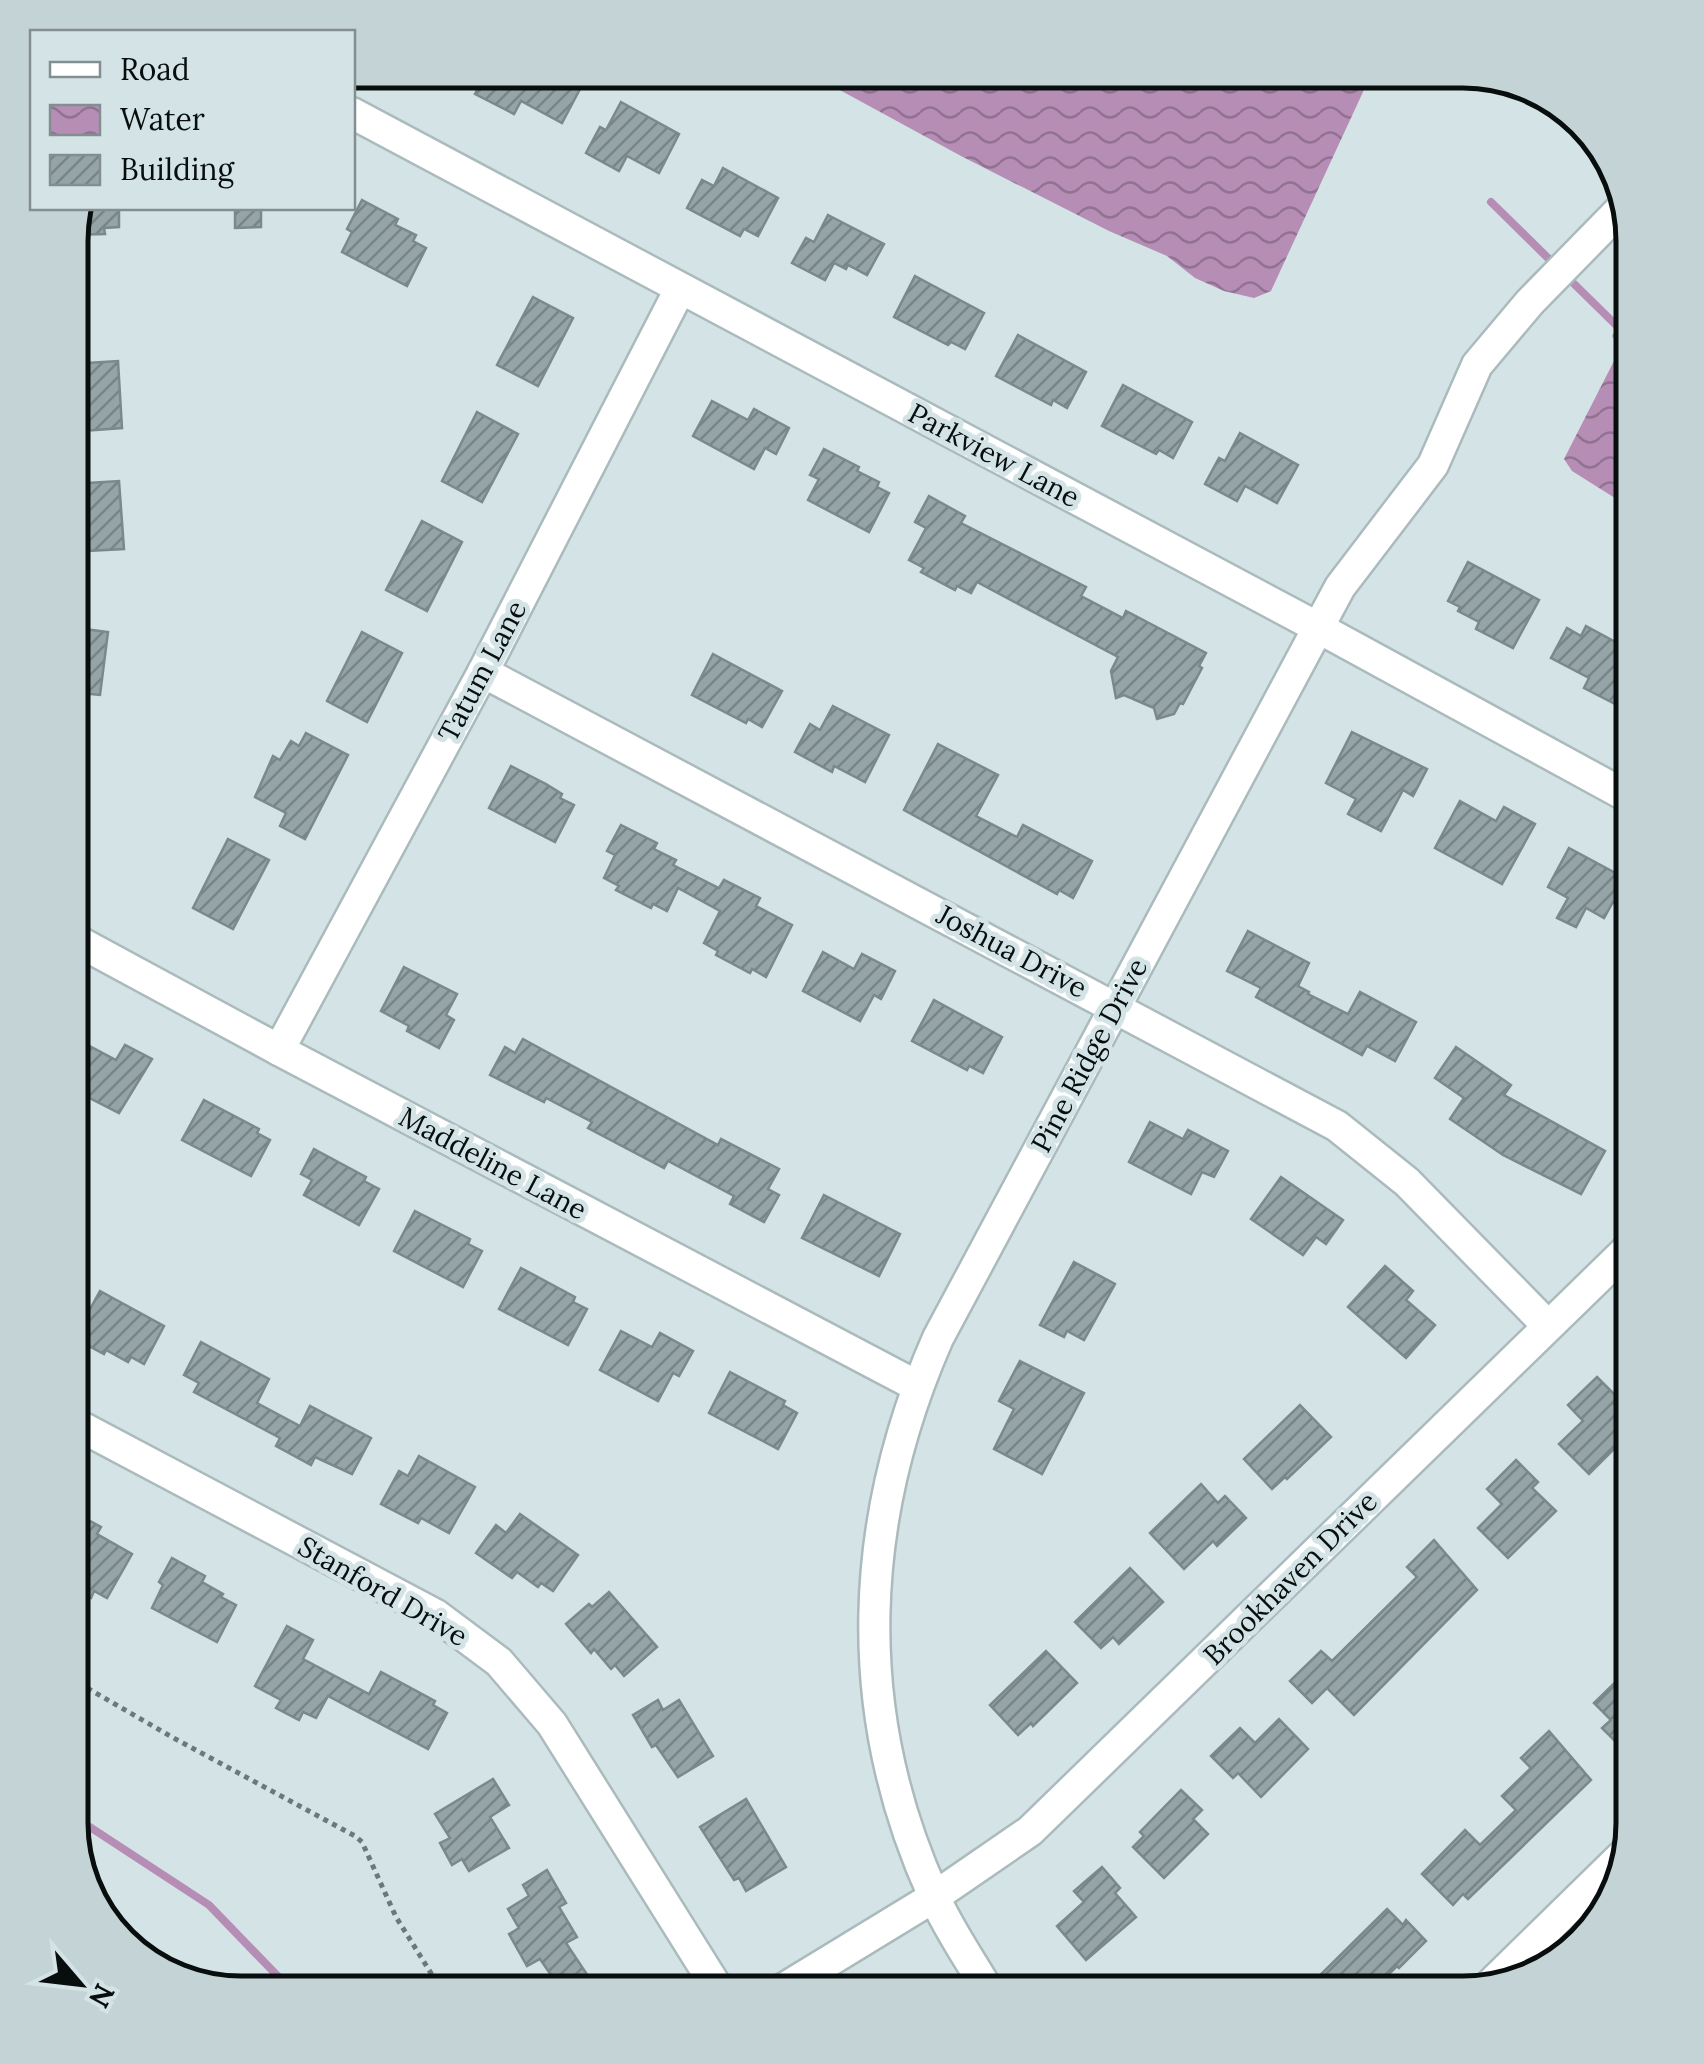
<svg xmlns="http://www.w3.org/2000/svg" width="1704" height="2064" font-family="Lora,serif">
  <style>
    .water { fill: url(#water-waves) }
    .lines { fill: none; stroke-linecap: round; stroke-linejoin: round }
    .stream { stroke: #b68eb5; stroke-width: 8 }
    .building { fill: url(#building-hatch); stroke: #7b898b; stroke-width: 2.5 }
    .minor-casing { stroke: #abbbbd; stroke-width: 35 }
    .path { stroke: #6d7878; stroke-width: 5; stroke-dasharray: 5 5; stroke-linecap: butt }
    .minor { stroke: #fff; stroke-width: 30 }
    .labels { text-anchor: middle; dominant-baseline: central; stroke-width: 10; stroke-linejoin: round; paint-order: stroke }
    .street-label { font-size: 28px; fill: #080e0e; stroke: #d4e4e6 }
    .rim { fill: none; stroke: #080e0e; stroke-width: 5 }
  </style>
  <defs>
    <pattern id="water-waves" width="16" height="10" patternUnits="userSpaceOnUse" patternTransform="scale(2.5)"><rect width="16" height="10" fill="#b68eb5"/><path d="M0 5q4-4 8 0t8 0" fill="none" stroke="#927292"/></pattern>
    <pattern id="building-hatch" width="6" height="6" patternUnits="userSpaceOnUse" patternTransform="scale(2.5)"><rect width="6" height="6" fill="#95a4a6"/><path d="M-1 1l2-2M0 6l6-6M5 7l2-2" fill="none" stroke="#788486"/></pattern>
  </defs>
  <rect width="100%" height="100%" fill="#d4e4e6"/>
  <g class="water">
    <path d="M803,70H1370L1369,79L1271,291L1254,298L1224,291L1195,278L1167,256L1109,231L961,156Z"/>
    <path d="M1623,320L1634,323V510L1572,471L1564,459L1617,355V344L1612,336Z"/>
  </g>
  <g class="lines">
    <g class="stream">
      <path d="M1491,202L1554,264"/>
      <path d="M1564,274L1618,327"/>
      <path d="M70,1814L209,1905L295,1994"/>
    </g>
  </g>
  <g class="building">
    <path d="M487,70H590L562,123L521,101L514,114L475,94Z"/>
    <path d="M621,102L679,134L659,173L627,156L619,171L586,153L600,127L606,130Z"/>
    <path d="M723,168L778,198L758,236L744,229L740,236L687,208L702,180L714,186Z"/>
    <path d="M362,200L398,219L395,225L416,235L413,241L426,248L407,286L342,252L352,232L347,229Z"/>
    <path d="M76,208H119V227L104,228L105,234L70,235Z"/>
    <path d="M235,208H261V227L235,228Z"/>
    <path d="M828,215L884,244L867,275L848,265L846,269L834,263L825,280L792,263L806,238L814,242Z"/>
    <path d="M915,276L984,313L965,349L951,342L948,345L894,317Z"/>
    <path d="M533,297L573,318L538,386L497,365Z"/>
    <path d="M1018,335L1086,372L1067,408L1053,400L1051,405L996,376Z"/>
    <path d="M118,361L122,428L70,432V403H73L71,364Z"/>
    <path d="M1123,385L1192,422L1173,458L1159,450L1156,454L1102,426Z"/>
    <path d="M712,401L748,420L754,409L789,428L776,454L765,448L754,469L693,436Z"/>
    <path d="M477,412L518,434L482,502L442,481Z"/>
    <path d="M1240,433L1298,465L1277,503L1245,486L1237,501L1205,484L1219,458L1225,461Z"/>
    <path d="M824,449L859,467L857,471L879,482L877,487L889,493L869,532L808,500L819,479L810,475Z"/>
    <path d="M119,481L124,549L70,552V523H74L72,484Z"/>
    <path d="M929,496L965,516L961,523L1086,587L1081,596L1123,618L1126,611L1206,653L1199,666L1202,668L1183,704L1180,703L1174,714L1157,719L1154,708L1124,695L1116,698L1111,671L1118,657L977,582L971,593L957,586L955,590L921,572L924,568L909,560L926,528L915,522Z"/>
    <path d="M422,521L462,542L427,611L386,590Z"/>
    <path d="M1468,562L1539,600L1513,648L1476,629L1479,622L1458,611L1460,607L1448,601Z"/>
    <path d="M1586,626L1634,652L1623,675L1634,680V698L1627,710L1584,688L1589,678L1551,658L1567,628L1581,636Z"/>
    <path d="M70,627L108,632L100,695L70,692Z"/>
    <path d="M362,632L402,653L367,722L327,701Z"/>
    <path d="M713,654L782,691L762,727L748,719L746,723L692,695Z"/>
    <path d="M833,706L889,735L865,782L834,766L832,772L795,752L810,724L820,730Z"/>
    <path d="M1352,732L1427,769L1413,796L1403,790L1381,831L1348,814L1356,799L1326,783Z"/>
    <path d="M306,733L348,755L305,839L280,826L286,813L255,797L273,756L280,760L291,741L299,746Z"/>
    <path d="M938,744L998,775L976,816L1017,837L1023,825L1092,861L1073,898L1059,890L1057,894L904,810Z"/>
    <path d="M511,766L546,784L562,794L560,798L574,805L555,842L489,808Z"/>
    <path d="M1460,801L1496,821L1504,807L1535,824L1502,884L1435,848Z"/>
    <path d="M621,825L657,843L654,849L676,860L673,865L719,888L724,880L760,898L756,906L792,925L766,977L752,969L750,973L716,955L718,951L704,943L720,911L678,888L667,911L653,904L651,908L616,890L619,886L604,878L615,855L607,851Z"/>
    <path d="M228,839L269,860L233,929L193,908Z"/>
    <path d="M1569,848L1634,883L1622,906L1613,902L1604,918L1586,908L1576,927L1557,918L1568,898L1548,887Z"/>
    <path d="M1248,931L1309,963L1298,986L1309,992L1308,994L1348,1014L1360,992L1416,1022L1395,1061L1367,1046L1362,1055L1256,997L1261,988L1227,971Z"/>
    <path d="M823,952L854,969L862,954L895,971L881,999L874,995L860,1021L803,991Z"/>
    <path d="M404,967L457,994L446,1015L454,1020L439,1048L407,1031L409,1026L381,1011Z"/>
    <path d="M934,1000L1002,1037L983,1073L969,1066L967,1070L912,1041Z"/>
    <path d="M523,1039L718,1145L721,1139L779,1169L768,1189L779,1195L764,1222L730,1204L734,1196L668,1161L664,1168L588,1128L592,1122L546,1098L544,1102L490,1075L505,1047L515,1053Z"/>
    <path d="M84,1043L116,1060L125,1045L152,1059L119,1113L70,1088V1070Z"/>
    <path d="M1456,1047L1511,1085L1504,1095L1605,1151L1581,1194L1503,1155L1450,1119L1464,1098L1435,1078Z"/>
    <path d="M204,1100L259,1129L257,1133L270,1140L251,1176L182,1140Z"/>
    <path d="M1150,1122L1183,1139L1188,1130L1228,1151L1214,1177L1202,1172L1191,1194L1129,1162Z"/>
    <path d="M314,1149L366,1177L364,1181L379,1189L359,1225L304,1195L312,1180L301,1174Z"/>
    <path d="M1281,1177L1343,1220L1326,1244L1316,1237L1303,1255L1251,1219Z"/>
    <path d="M824,1195L900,1234L879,1276L802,1238Z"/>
    <path d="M415,1211L470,1239L468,1244L482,1251L463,1287L394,1251Z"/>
    <path d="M1074,1262L1115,1284L1084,1340L1067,1331L1064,1337L1040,1325Z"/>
    <path d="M1385,1266L1413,1291L1406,1300L1435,1325L1406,1358L1348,1307Z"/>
    <path d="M521,1268L575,1297L573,1302L587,1309L568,1345L499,1309Z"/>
    <path d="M100,1291L164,1326L144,1364L131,1357L128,1362L106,1350L104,1354L70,1336L85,1309L89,1311Z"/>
    <path d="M621,1331L652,1347L660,1333L693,1351L679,1376L673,1373L658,1401L600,1370Z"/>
    <path d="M201,1342L269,1379L257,1403L300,1426L310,1406L371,1438L352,1474L315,1457L311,1465L276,1446L280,1438L194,1392L199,1383L184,1375Z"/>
    <path d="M1020,1361L1084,1393L1042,1474L994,1449L1014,1409L999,1401Z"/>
    <path d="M730,1372L785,1401L783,1405L797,1413L778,1449L709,1413Z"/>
    <path d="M1597,1377L1619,1399L1614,1404L1634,1425V1429L1589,1474L1559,1444L1583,1421L1568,1405Z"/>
    <path d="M1300,1405L1331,1437L1287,1479L1285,1477L1272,1489L1244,1459Z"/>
    <path d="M419,1456L475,1487L449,1533L421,1518L418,1523L381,1504L399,1471L408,1476Z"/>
    <path d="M1516,1460L1538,1482L1532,1488L1556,1511L1508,1558L1478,1528L1502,1504L1487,1489Z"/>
    <path d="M1201,1484L1218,1503L1225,1496L1246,1518L1217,1546L1213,1541L1184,1569L1150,1533Z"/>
    <path d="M70,1510L101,1527L97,1534L132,1554L107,1598L94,1591L91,1598L70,1586Z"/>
    <path d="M520,1514L578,1555L553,1591L541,1583L538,1587L517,1572L512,1578L476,1553L496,1525L506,1533Z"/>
    <path d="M1434,1540L1477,1590L1354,1715L1327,1688L1312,1703L1290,1681L1321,1651L1332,1661L1417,1577L1407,1567Z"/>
    <path d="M172,1558L205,1576L202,1582L223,1594L221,1597L236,1605L217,1642L152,1608L163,1585L159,1582Z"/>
    <path d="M1130,1568L1163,1602L1119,1644L1113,1637L1101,1648L1075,1622Z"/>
    <path d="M609,1592L657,1647L624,1676L615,1665L611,1669L594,1649L591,1653L566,1624L589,1604L592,1607Z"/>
    <path d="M287,1626L313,1640L303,1659L369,1694L381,1672L435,1701L433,1705L447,1713L428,1749L328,1696L316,1718L303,1712L299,1720L276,1708L281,1700L255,1686Z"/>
    <path d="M1046,1651L1077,1683L1033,1726L1031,1723L1018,1735L990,1705Z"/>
    <path d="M1634,1664V1740L1624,1750L1602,1728L1611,1720L1594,1703Z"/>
    <path d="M658,1700L663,1710L679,1700L713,1756L678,1777L656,1745L652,1747L633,1715Z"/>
    <path d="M1279,1719L1308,1749L1261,1797L1238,1773L1233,1778L1211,1756L1240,1728L1255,1743Z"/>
    <path d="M1549,1731L1591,1780L1468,1899L1463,1894L1453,1905L1422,1874L1465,1830L1480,1845L1516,1810L1502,1796L1531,1768L1521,1758Z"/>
    <path d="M493,1779L509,1805L490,1817L509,1848L469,1871L462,1859L452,1865L440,1843L450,1838L435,1814Z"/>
    <path d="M1181,1790L1202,1810L1193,1819L1208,1834L1164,1878L1133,1847L1144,1836L1140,1832Z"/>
    <path d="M746,1799L786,1867L746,1891L739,1878L734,1880L700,1827Z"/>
    <path d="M1102,1867L1120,1888L1115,1893L1136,1917L1086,1960L1057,1926L1084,1902L1074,1891Z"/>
    <path d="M547,1870L566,1903L559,1907L577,1937L566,1943L600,1994H564L540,1959L527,1966L509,1934L519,1928L508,1909L529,1896L523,1885Z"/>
    <path d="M1387,1909L1403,1925L1406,1920L1426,1941L1399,1968L1397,1966L1379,1984L1376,1980L1362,1994H1301Z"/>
  </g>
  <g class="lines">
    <defs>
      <g id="minor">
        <path d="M352,113L1317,627L1634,800"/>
        <path d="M483,672L1337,1126L1407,1182L1547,1325"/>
        <path d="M70,937L279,1050L917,1386"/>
        <path d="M279,1050L483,672L680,289"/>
        <path d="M70,1421L436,1615L499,1662L552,1724L721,1994"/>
        <path d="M1489,1986L1627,1851"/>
        <path d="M775,1994L934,1897L1030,1831L1634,1243"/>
        <path d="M990,1994C971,1961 948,1929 933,1894C850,1711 858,1520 938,1338L1340,587L1433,465L1477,365L1530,302L1624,206"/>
      </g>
    </defs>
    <use href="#minor" class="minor-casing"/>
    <path class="path" d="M70,1678L170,1736L355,1836L362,1842L396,1917L444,1994"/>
    <use href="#minor" class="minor"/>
  </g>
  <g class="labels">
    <g class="street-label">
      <text transform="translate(994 455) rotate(28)">Parkview Lane</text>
      <text transform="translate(482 671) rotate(-62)">Tatum Lane</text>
      <text transform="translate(1012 951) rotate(28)">Joshua Drive</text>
      <text transform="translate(1089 1055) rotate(-62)">Pine Ridge Drive</text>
      <text transform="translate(493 1163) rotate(28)">Maddeline Lane</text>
      <text transform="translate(1290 1578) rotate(-45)">Brookhaven Drive</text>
      <text transform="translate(383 1591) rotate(30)">Stanford Drive</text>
    </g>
  </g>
  <path d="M0 0H1704V2064H0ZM241 88H1463A153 153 0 0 1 1616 241V1823A153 153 0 0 1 1463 1976H241A153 153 0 0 1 88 1823V241A153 153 0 0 1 241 88Z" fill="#c4d3d5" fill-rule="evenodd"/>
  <path class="rim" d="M241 88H1463A153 153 0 0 1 1616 241V1823A153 153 0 0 1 1463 1976H241A153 153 0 0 1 88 1823V241A153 153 0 0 1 241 88Z"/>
  <rect x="30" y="30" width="325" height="180" fill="#d4e4e6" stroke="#828e90" stroke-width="2.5"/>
  <rect x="50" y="62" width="50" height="15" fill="#ffffff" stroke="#828e90" stroke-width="2.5"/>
  <text x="120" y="80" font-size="30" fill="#080e0e">Road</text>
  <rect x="50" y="105" width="50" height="30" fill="url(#water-waves)" stroke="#828e90" stroke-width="2.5"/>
  <text x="120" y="130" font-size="30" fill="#080e0e">Water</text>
  <rect x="50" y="155" width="50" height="30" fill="url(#building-hatch)" stroke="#828e90" stroke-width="2.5"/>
  <text x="120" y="180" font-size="30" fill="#080e0e">Building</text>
  <g transform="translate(80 1984) rotate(118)" stroke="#d4e4e6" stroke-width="8" paint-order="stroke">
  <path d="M0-8L18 38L0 25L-18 38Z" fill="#080e0e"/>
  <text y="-15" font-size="28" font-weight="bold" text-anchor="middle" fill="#080e0e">N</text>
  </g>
</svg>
